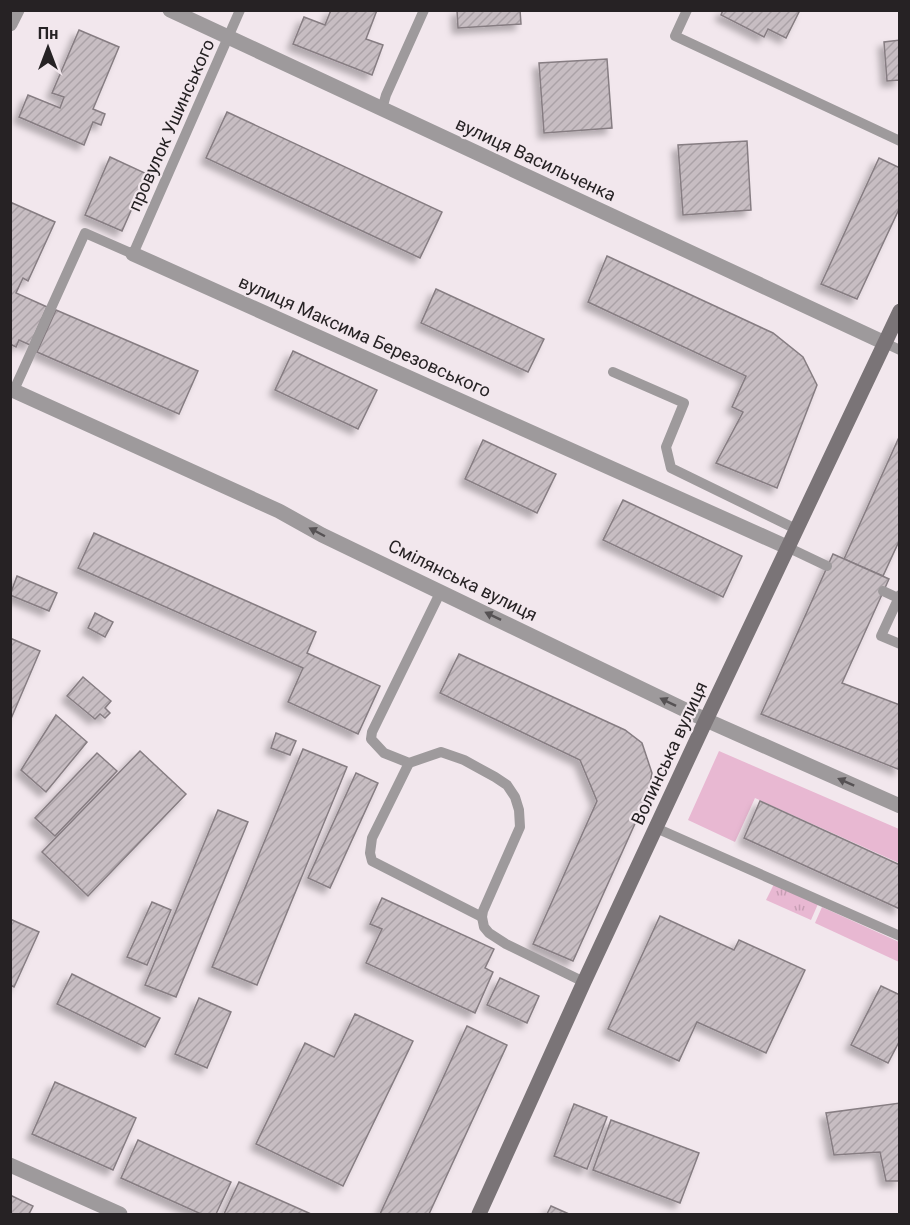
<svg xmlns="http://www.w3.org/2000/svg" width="910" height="1225" font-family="Roboto,sans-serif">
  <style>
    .grass { fill: #e8b8d2 }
    .park { fill: url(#park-tufts) }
    .building { fill: url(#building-hatch); stroke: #867d82; stroke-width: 1.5; filter: url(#shadow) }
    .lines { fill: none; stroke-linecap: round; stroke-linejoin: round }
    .lane { stroke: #9e9a9c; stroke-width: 10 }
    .street { stroke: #9e9a9c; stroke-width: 15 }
    .secondary { stroke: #7a7477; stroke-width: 15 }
    .oneway { fill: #565254 }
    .labels { text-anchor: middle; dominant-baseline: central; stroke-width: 4.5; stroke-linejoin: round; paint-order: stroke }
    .street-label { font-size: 18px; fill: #262224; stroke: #f2e7ed }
  </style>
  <defs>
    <pattern id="park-tufts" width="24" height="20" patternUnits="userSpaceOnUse" patternTransform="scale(1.5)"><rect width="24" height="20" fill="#e8b8d2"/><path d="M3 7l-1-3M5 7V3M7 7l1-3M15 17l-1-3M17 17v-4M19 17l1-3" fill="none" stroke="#c79eb4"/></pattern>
    <pattern id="building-hatch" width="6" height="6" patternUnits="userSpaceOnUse" patternTransform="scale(1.5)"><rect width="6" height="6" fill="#c7bdc2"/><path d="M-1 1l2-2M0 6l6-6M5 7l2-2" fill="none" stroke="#aba2a7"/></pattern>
    <filter id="shadow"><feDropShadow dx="-5.5" dy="5.5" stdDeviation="3" flood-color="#0004"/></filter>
  </defs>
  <rect width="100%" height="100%" fill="#f2e7ed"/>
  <g class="grass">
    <path d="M719,751L899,829V863L755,798L735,842L688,820Z"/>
    <path d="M822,907L899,942V962L815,923Z"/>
  </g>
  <path class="park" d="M774,884L818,904L811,920L766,900Z"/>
  <g class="building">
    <path d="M331,10H377L366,39L383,45L372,75L293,44L304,17L325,25Z"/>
    <path d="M457,10H520L521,24L458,28Z"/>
    <path d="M723,10H800L786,38L768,29L764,37L721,15Z"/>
    <path d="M79,30L119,47L93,109L105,114L101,125L93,122L84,145L19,117L28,95L60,108L64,97L52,93Z"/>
    <path d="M900,40V80L887,81L884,42Z"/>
    <path d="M607,59L612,128L544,133L539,63Z"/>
    <path d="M227,112L442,212L420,258L206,158Z"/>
    <path d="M747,141L751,210L683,215L678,145Z"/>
    <path d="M110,157L147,174L122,231L85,215Z"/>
    <path d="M879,158L900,168V207L857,299L821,284Z"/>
    <path d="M10,202L55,222L28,281L23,278L16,293L47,307L30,345L19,340L16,347L10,344Z"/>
    <path d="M607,256L773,333L803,357L817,385L777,488L716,463L743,412L732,407L746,376L588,302Z"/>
    <path d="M436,289L544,339L528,372L421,323Z"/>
    <path d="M56,310L198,371L179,414L37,352Z"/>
    <path d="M293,351L377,390L358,429L275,390Z"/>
    <path d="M900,435V539L883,576L844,559Z"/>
    <path d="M483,440L556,474L537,513L465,479Z"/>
    <path d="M623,500L742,556L723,597L603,540Z"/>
    <path d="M94,533L316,632L307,653L380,686L358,734L288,702L303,668L78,568Z"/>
    <path d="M833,554L889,579L842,683L900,705V770L761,714Z"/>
    <path d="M17,576L57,593L49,611L10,595Z"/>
    <path d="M95,613L113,622L105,637L88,628Z"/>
    <path d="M10,638L40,651L10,721Z"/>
    <path d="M459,654L625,730L642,743L652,773L647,797L573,961L533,944L597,801L580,760L440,693Z"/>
    <path d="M83,677L111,701L105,708L110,713L105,718L100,714L95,719L67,696Z"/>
    <path d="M56,715L87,742L46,792L21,770Z"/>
    <path d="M276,733L296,741L290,755L271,748Z"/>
    <path d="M303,749L347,767L257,985L212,967Z"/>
    <path d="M140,751L186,794L88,896L42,852Z"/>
    <path d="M97,753L117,771L55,836L35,818Z"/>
    <path d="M356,773L378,783L330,888L308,878Z"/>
    <path d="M760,801L900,865V909L744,838Z"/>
    <path d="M218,810L248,822L176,997L145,985Z"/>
    <path d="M382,898L494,949L485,968L493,972L475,1013L366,963L382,929L370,924Z"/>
    <path d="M152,902L171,910L147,965L127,957Z"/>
    <path d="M660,916L734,950L739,940L805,970L766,1053L697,1022L679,1061L608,1029Z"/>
    <path d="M10,919L39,932L14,987L10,985Z"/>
    <path d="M72,974L160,1018L145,1047L57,1004Z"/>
    <path d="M500,978L539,996L527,1023L487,1005Z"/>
    <path d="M881,986L900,995V1040L888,1063L851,1045Z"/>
    <path d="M199,998L231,1012L207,1068L175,1054Z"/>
    <path d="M355,1014L413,1041L343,1186L256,1144L305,1043L334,1057Z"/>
    <path d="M467,1026L507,1045L429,1214H380Z"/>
    <path d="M55,1082L136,1118L113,1170L32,1134Z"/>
    <path d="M900,1103V1181H886L880,1152L834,1155L826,1113Z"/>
    <path d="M574,1104L607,1117L587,1169L554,1156Z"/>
    <path d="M611,1120L699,1153L680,1203L593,1170Z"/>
    <path d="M138,1140L231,1182L216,1214H201L121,1178Z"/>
    <path d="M239,1182L311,1214H224Z"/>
    <path d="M10,1195L33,1206L29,1214H10Z"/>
    <path d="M551,1206L569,1214H547Z"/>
  </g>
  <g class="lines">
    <g class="lane">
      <path d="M687,10L675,36L900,141"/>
      <path d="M382,109L386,95L424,10"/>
      <path d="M885,343L900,350"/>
      <path d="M613,372L684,403L666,447L671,468L796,529"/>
      <path d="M14,390L85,233L133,254L240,10"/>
      <path d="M787,547L827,566"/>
      <path d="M441,591L372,732L371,739L384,753L409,763L441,752L464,760L495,777L507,785L515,797L519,810L520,827L483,911L482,917L484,927L489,933L506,944L584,982"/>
      <path d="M883,591L898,598"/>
      <path d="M900,595L881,636L900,644"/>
      <path d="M409,763L372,838L370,853L372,861L482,917"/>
      <path d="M656,828L900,936"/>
    </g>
    <g class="street">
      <path d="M170,10L885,343"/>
      <path d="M10,24L17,10"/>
      <path d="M133,254L787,547"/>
      <path d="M10,389L279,511L322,535L706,720L900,806"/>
      <path d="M10,1165L120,1214"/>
    </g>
    <path class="secondary" d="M479,1214L584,982L706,720L900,311"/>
  </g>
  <defs><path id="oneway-solid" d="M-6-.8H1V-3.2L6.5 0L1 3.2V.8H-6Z" transform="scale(1.5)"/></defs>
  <g class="oneway">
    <use href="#oneway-solid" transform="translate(317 532) rotate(-152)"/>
    <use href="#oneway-solid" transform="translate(493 616) rotate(-154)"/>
    <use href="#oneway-solid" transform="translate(668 702) rotate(-154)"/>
    <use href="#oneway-solid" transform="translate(846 782) rotate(-156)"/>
  </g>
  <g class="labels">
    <g class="street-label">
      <text transform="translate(171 125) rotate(-66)">провулок Ушинського</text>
      <text transform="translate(536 159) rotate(25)">вулиця Васильченка</text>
      <text transform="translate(365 336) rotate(24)">вулиця Максима Березовського</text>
      <text transform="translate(463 580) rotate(26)">Смілянська вулиця</text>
      <text transform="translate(669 753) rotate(-65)">Волинська вулиця</text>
    </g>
  </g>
  <rect width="910" height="1225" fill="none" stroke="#262224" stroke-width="24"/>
  <g transform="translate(48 48)" stroke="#f2e7ed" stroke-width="4.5" paint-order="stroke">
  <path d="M0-4.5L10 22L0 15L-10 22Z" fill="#262224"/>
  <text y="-9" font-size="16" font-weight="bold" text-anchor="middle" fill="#262224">Пн</text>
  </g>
</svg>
